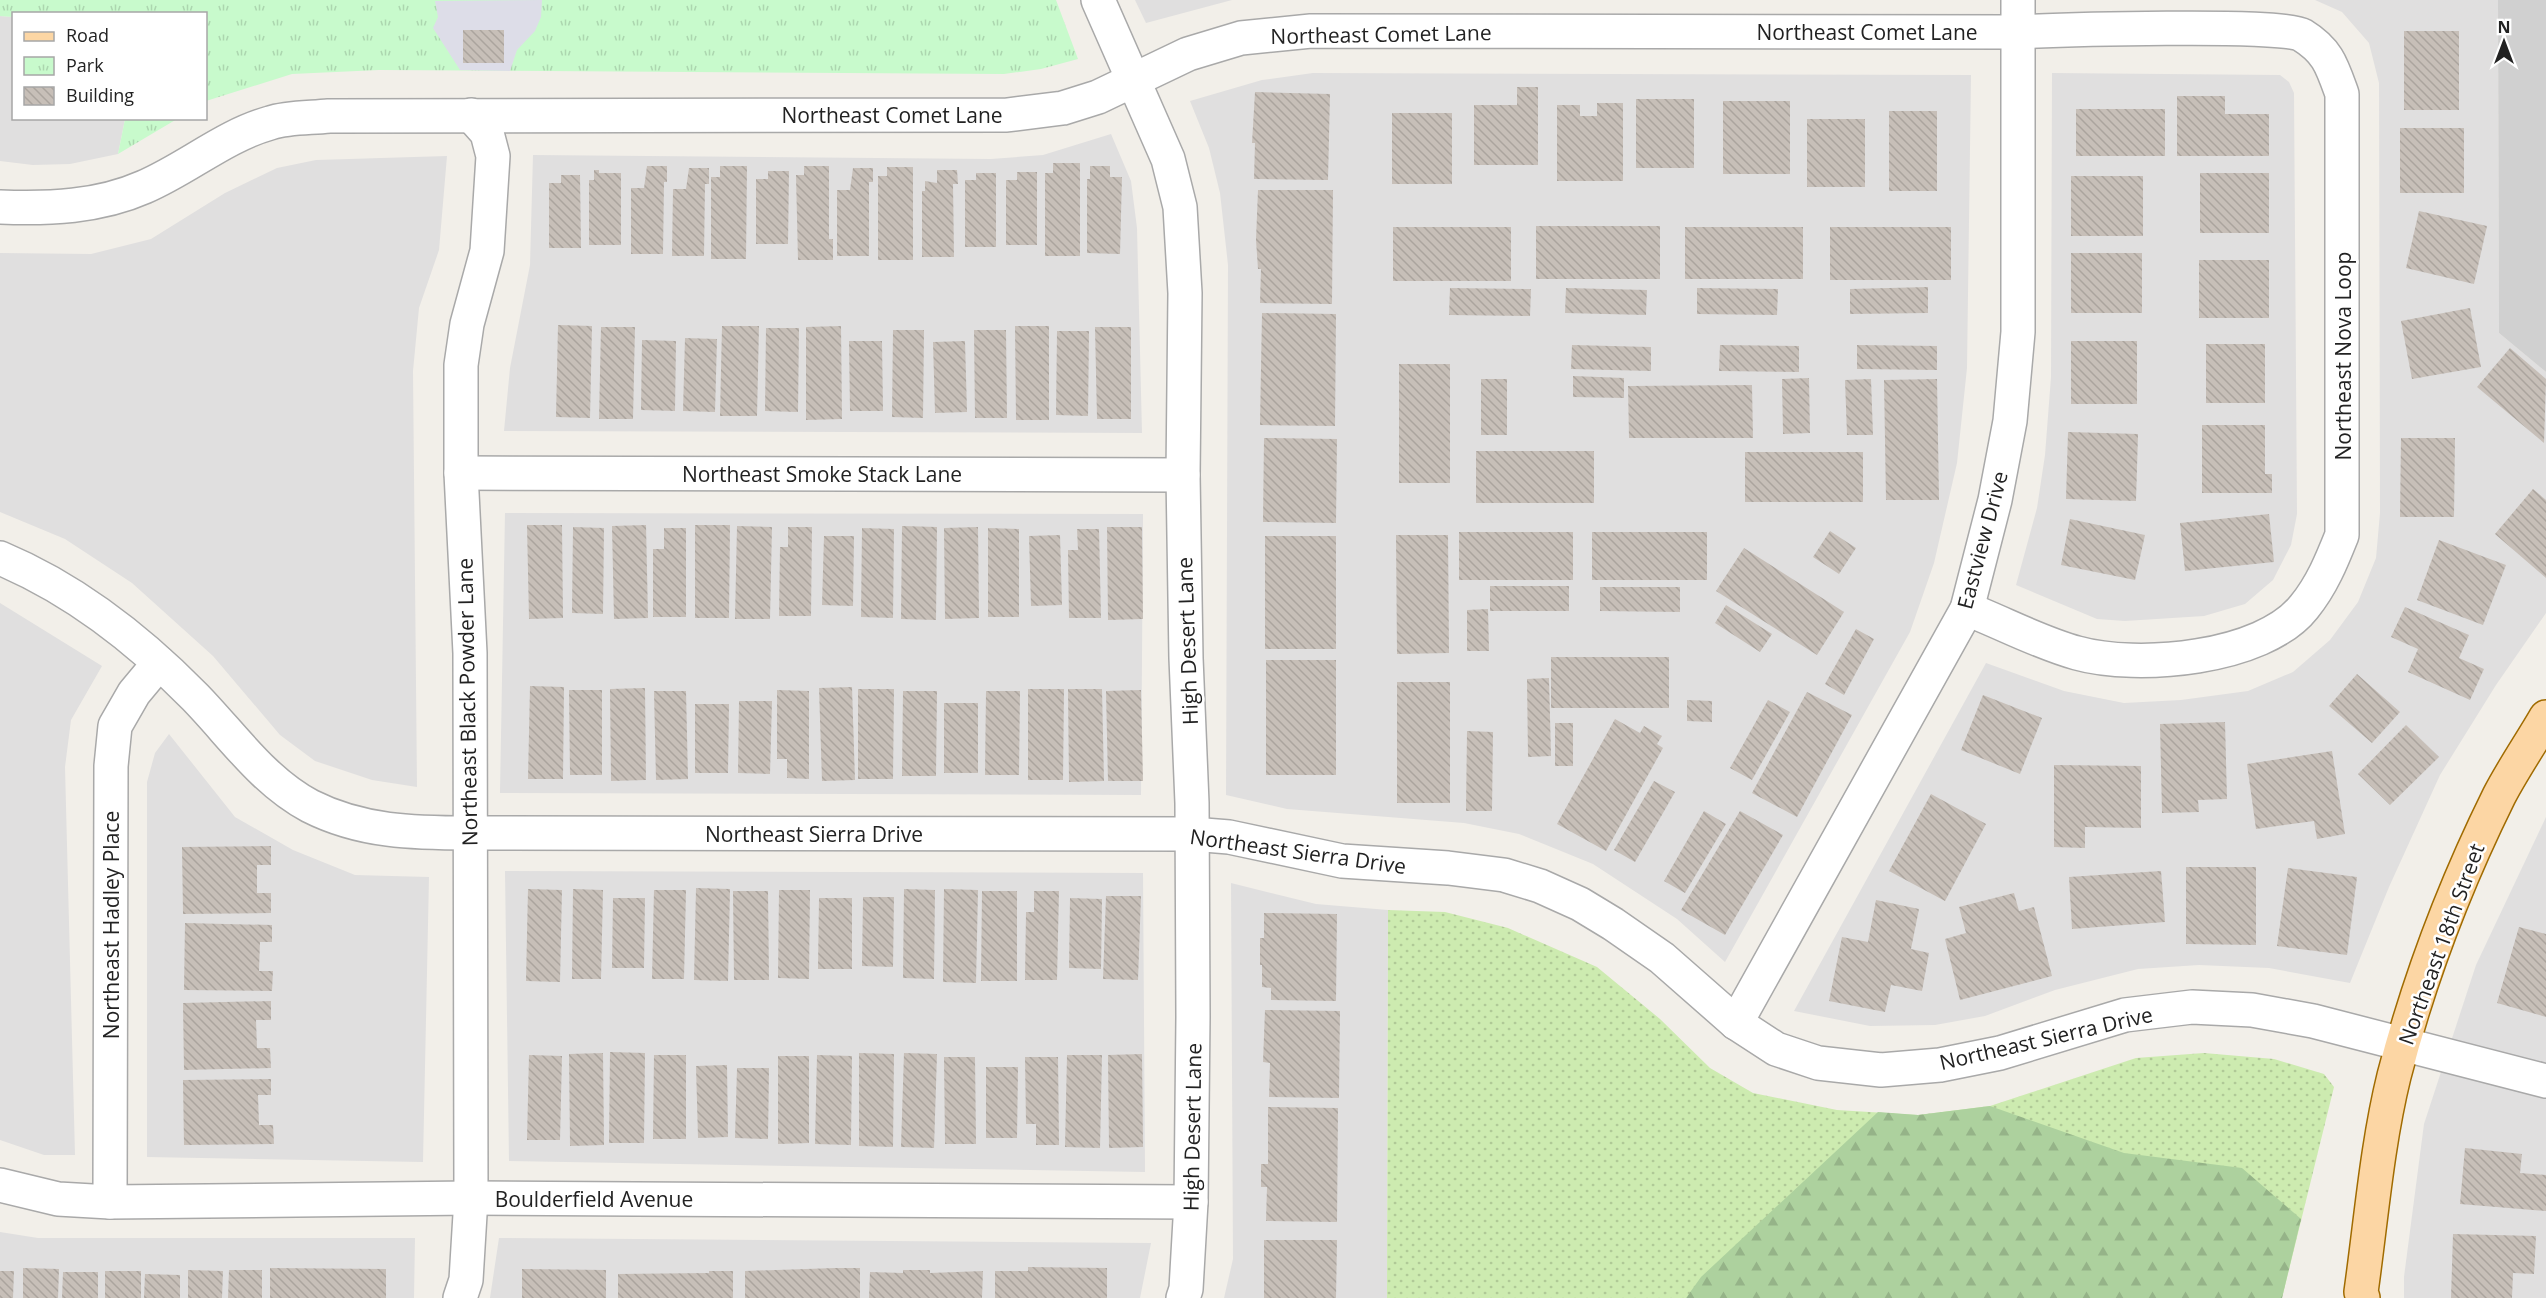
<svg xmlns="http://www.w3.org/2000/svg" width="2546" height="1298" font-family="'Open Sans',sans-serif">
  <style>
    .residential { fill: #e0dfdf }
    .religious { fill: #d0d0d0 }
    .grass { fill: url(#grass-dots) }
    .forest { fill: url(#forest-firs) }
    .park { fill: url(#park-tufts) }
    .plaza { fill: #dddde8; fill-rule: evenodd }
    .building { fill: url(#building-back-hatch) }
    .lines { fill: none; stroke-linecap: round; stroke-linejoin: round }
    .minor-casing { stroke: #a9a9a9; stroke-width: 36 }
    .major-casing { stroke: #a06b00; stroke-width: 36 }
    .minor { stroke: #fff; stroke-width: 33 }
    .major { stroke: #fcd6a4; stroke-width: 33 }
    .labels { text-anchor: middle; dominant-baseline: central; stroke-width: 5; stroke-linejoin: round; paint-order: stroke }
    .street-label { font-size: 21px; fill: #222; stroke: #fff }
  </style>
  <defs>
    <pattern id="grass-dots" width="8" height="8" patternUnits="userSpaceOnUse" patternTransform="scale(1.5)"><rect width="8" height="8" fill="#cdebb0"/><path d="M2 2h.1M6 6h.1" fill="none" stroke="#b0c997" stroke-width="1.8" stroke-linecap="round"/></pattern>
    <pattern id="forest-firs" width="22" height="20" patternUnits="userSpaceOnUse" patternTransform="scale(1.5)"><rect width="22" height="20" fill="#add19e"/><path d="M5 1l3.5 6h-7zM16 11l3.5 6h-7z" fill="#95b388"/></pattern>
    <pattern id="park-tufts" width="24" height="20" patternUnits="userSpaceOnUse" patternTransform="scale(1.5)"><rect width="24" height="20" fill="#c8facc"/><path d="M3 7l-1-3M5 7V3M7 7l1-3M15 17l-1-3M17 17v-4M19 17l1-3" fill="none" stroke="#acd6af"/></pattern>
    <pattern id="building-back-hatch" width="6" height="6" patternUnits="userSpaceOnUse" patternTransform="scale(1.5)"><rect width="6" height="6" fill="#c7bfb8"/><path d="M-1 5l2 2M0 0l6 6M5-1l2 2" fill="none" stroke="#aba49e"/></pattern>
  </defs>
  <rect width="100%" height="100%" fill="#f2efe9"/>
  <g class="residential">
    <path d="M1135,0H1232L1146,23Z"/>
    <path d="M2315,0H2498L2499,333L2546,372V613L2496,685L2440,775L2389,887L2350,983L2269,968L2199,965L2138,969L2055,990L1985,1016L1935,1025L1870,1026L1794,1011L1986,663L2064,691L2124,703L2181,700L2248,691L2293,672L2330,640L2358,602L2376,558L2380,513L2379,83L2369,43L2342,12Z"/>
    <path d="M0,16L13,17L14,118L125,119L118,154L70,164L33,165L0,161Z"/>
    <path d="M1313,73L1971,75L1967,368L1957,463L1934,563L1910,632L1725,962L1677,919L1593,864L1519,834L1464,823L1287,809L1226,795L1228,265L1220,193L1209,148L1190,101L1262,80Z"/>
    <path d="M2052,73L2280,75L2289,82L2294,93L2297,514L2291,545L2273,580L2245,604L2204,616L2125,621L2097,619L2016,585L2037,508L2045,455L2051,377Z"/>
    <path d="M1111,134L1131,181L1137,228L1142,433L504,431L510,368L530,265L533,155L991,159L1043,155Z"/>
    <path d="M447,156L439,250L419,308L413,371L417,787L372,780L315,761L280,735L213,656L132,583L65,539L0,512V253L91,254L151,239L225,193L277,168L316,160Z"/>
    <path d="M505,513L1143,514L1141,795L500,793Z"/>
    <path d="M0,603L102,666L71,720L65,767L75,1155H44L0,1140Z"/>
    <path d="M169,734L235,817L293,850L355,875L429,877L423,1162L147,1157V782L155,753Z"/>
    <path d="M2546,817V1298H2404V1277L2424,1124L2476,965Z"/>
    <path d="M505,871L1143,873L1145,1172L509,1161Z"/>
    <path d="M1231,883L1316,904L1388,910L1387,1298H1224L1233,1259Z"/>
    <path d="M0,1232L38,1238H415L414,1298H0Z"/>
    <path d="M499,1238L1151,1243L1140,1298H490Z"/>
  </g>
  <path class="religious" d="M2498,0H2546V372L2499,333Z"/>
  <path class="grass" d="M1388,910L1445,912L1508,928L1597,967L1660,1019L1710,1068L1753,1093L1837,1110L1918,1115L1990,1106L2136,1058L2204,1053L2274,1059L2324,1074L2334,1087L2282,1298H1387Z"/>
  <path class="forest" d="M1990,1106L2124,1153L2242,1168L2301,1219L2282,1298H1686L1701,1277L1878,1112L1918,1115Z"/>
  <g class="park">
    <path d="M0,0H1056L1078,59L1041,69L1004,74L379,70L292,74L206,101V14H14L13,17L0,16Z"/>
    <path d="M125,119V118L177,119L118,154Z"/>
  </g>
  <path class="plaza" d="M542,0L541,17L535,31L517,50L510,71L460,70L433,28L438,17L435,1ZM463,30H504L463,63Z"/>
  <g class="building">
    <rect x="463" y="30" width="41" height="33"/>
    <rect x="2404" y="31" width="55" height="79"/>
    <path d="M1517,87H1538V165H1474V105H1517Z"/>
    <path d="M1255,92L1330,94L1328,180L1254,179L1255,143H1252Z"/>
    <path d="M2177,96H2225V114H2269V156H2177Z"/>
    <rect x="1636" y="99" width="58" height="69"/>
    <rect x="1723" y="101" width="67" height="73"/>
    <path d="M1597,103H1623V181H1557V105H1580V116H1597Z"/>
    <rect x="2076" y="109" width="89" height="47"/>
    <rect x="1889" y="111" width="48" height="80"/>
    <rect x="1392" y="113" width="60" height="71"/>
    <rect x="1807" y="119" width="58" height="68"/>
    <rect x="2400" y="128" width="64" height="65"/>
    <path d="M1053,163H1080V256H1045V173H1053Z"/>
    <path d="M647,166H667V182H664L663,254H631V188H644Z"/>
    <path d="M720,166H747L746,259H711V177H720Z"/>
    <path d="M804,166H829V239H833V260H798L796,175H804Z"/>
    <path d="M1090,166H1110V177H1122L1120,254L1087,253V179H1090Z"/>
    <path d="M887,167H913V260H878V176H887Z"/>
    <path d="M689,168H709V184H705L704,256H672L673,189H686Z"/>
    <path d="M853,168H873V182H869V256H837V190H850Z"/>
    <path d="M594,170H599V173H621V245H589V180H594Z"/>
    <path d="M937,170H957L958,184H953L954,257H922V191H925V181L937,183Z"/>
    <path d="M768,171H789L788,244H756V179H768Z"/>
    <path d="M1017,172H1037V245H1006V180H1017Z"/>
    <path d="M976,173H996V247H965V180H976Z"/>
    <rect x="2200" y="173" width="69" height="60"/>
    <path d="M561,175H580L581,248H549V183H561Z"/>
    <rect x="2071" y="176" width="72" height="60"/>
    <path d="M1258,190H1333L1332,304L1260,303L1261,269H1258L1256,240Z"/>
    <path d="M2419,211L2487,226L2474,284L2406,268Z"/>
    <rect x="1536" y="226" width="124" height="53"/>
    <rect x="1393" y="227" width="118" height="54"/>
    <rect x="1685" y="227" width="118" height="52"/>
    <rect x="1830" y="227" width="121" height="53"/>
    <rect x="2071" y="253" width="71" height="60"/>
    <rect x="2199" y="260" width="70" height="58"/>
    <path d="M1928,287V313L1850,314V289Z"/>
    <path d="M1450,288L1531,289L1530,316L1449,315Z"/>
    <path d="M1566,288L1647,290L1646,315L1565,313Z"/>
    <path d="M1697,288L1778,289L1777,315L1697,314Z"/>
    <path d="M2470,308L2481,367L2412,379L2401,321Z"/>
    <path d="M1262,313L1336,314L1335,426L1260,425Z"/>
    <path d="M558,325L592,326L590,418L556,417Z"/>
    <path d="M722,326H759L757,416H720Z"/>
    <path d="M841,326L842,419L806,420V327Z"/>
    <path d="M1015,326H1049V420H1016Z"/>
    <path d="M601,327H635L633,419H599Z"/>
    <path d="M1095,327H1131V419H1097Z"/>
    <path d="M766,328H799L798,412L765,411Z"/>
    <path d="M893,330H924L923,418L892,417Z"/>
    <path d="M974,330H1006L1007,418H975Z"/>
    <path d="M1057,331H1089L1088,416L1056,415Z"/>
    <path d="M685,338L717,339L715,412L683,411Z"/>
    <path d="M642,340L676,341L675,411L641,410Z"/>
    <path d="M849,341H882L883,411H850Z"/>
    <path d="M965,341L967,412L935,413L933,342Z"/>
    <rect x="2071" y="341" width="66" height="63"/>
    <rect x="2206" y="344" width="59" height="59"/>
    <path d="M1572,345L1651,347V371L1571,369Z"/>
    <path d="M1720,345L1799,346V372L1719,371Z"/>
    <path d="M1857,345L1937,346V370L1857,369Z"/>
    <path d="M2510,348L2546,379L2544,443L2477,387Z"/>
    <rect x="1399" y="364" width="51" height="119"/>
    <path d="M1573,376L1624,378V398L1573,397Z"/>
    <path d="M1809,378L1810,433L1783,434L1782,379Z"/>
    <rect x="1481" y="379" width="26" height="56"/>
    <path d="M1871,379L1873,435H1847L1845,380Z"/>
    <path d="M1937,379L1939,500H1886L1884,380Z"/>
    <path d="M1752,385L1753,438H1629L1628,386Z"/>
    <path d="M2202,425H2265V474H2272V493H2202Z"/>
    <path d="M2068,432L2138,434L2136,501L2066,499Z"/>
    <path d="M1264,438L1337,439L1336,523L1263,522Z"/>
    <path d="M2401,438H2455L2454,517H2400Z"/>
    <rect x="1476" y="451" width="118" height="52"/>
    <rect x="1745" y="452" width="118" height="50"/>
    <path d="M2533,489L2546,500V578L2495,534Z"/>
    <path d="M2269,514L2274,562L2185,571L2180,523Z"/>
    <path d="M2070,519L2145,535L2135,580L2061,565Z"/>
    <path d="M527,525H562L563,618L529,619Z"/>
    <path d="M646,525L648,618L614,619L612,526Z"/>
    <path d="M695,525H730L729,618H695Z"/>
    <path d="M737,526L772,527L770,619H735Z"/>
    <path d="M902,526L937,527L936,620L901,619Z"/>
    <path d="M573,527L604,528L603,614L572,613Z"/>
    <path d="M788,527H812L811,616H779L780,547H788Z"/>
    <path d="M978,527L979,618L945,619L944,528Z"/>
    <path d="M1107,527H1142L1143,619L1108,620Z"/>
    <path d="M664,528H686V617H653V549H664Z"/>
    <path d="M862,528L894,529L893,618L861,617Z"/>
    <path d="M988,528L1019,529V617H988Z"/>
    <path d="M1077,529H1099L1101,618H1069L1068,550H1078Z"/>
    <path d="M1830,531L1856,548L1839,574L1813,557Z"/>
    <rect x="1459" y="532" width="114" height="48"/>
    <rect x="1592" y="532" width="115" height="48"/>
    <path d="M1060,535L1062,605L1031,606L1029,536Z"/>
    <path d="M1396,535H1448L1449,653L1397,654Z"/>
    <path d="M824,536H854L853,606L822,605Z"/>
    <rect x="1265" y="536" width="71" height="113"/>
    <path d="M2439,540L2506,565L2483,625L2417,600Z"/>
    <path d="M1744,548L1844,612L1817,655L1716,591Z"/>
    <rect x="1490" y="586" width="79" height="25"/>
    <path d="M1600,587H1680V612L1600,611Z"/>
    <path d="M1726,605L1772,634L1760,652L1715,623Z"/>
    <path d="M2405,607L2469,635L2459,658L2484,669L2470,700L2408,672L2418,649L2391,637Z"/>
    <path d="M1488,609L1489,651H1467V610Z"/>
    <path d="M1856,629L1874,639L1844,695L1825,684Z"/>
    <rect x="1551" y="657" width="118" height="51"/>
    <rect x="1266" y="660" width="70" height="115"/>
    <path d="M2357,674L2400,712L2372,743L2329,706Z"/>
    <path d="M1549,678L1551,756L1528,757L1527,679Z"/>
    <rect x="1397" y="682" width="53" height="121"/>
    <path d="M530,686L564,687L563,779H528Z"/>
    <path d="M852,687L855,780L822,781L819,688Z"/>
    <path d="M645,688L646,780L611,781L610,689Z"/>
    <path d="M858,689H894L893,779H858Z"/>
    <path d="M1028,689H1064L1063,780H1028Z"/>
    <path d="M1068,689H1102L1104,781L1069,782Z"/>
    <path d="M569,690H602V775H570Z"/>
    <path d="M777,690L809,691V779L787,778V759H777Z"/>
    <path d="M1141,690L1143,781H1108L1106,691Z"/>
    <path d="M654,691H686L688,779L656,780Z"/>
    <path d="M903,691H937L936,776H902Z"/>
    <path d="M986,691H1020L1019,775H985Z"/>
    <path d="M1807,692L1852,715L1797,817L1752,793Z"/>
    <path d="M1983,695L2042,718L2020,774L1961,750Z"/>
    <path d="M1687,700L1712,701V722L1687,721Z"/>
    <path d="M1768,700L1790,712L1752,780L1730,768Z"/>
    <path d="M739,701H772L770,774L738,773Z"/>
    <rect x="944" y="703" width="34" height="70"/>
    <path d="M695,704H729L728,773H695Z"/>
    <path d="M1615,719L1640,733L1644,726L1662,736L1657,744L1663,748L1606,851L1557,824Z"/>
    <path d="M2225,722L2227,799L2198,800L2199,812L2162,813L2160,724Z"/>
    <rect x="1555" y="723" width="18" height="43"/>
    <path d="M2406,725L2439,757L2390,805L2358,774Z"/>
    <path d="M1467,731L1493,732L1492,811H1466Z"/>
    <path d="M2332,751L2345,834L2317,839L2314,821L2256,829L2247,764Z"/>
    <path d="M2054,765L2141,766V828L2085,827V848L2054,847Z"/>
    <path d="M1654,781L1675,792L1635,862L1614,850Z"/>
    <path d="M1931,794L1986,824L1945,901L1889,871Z"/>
    <path d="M1704,811L1726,824L1685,893L1664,881Z"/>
    <path d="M1740,811L1783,835L1725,935L1681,910Z"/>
    <path d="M271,846V865H257V893H271V913L183,914L182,847Z"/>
    <path d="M2186,867H2256V945L2186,944Z"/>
    <path d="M2288,868L2357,877L2347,955L2277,946Z"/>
    <path d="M2161,871L2165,922L2072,929L2069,877Z"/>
    <path d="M696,888L730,889L728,981L694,980Z"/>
    <path d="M528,889L562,890L560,982L526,981Z"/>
    <path d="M573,889L603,890L601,979H572Z"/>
    <path d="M904,889L935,890L934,979L903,978Z"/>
    <path d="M944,889L978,890L976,983L943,982Z"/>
    <path d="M654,890H686L684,979H652Z"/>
    <path d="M779,890H810L809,979L778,978Z"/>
    <path d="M733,891H768L769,980H734Z"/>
    <path d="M982,891H1017V981H981Z"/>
    <path d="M1034,891H1059L1057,980H1025L1026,912H1034Z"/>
    <path d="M2014,893L2019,911L2034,907L2052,976L1960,1000L1945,939L1966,933L1959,907Z"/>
    <path d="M1106,896H1141L1138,980L1103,979Z"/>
    <path d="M863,897H894L893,967L862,966Z"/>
    <path d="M613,898H645L644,968H612Z"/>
    <path d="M819,898H852V969H818Z"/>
    <path d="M1070,898L1102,899L1101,969L1069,968Z"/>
    <path d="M1876,900L1919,909L1911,949L1929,953L1922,991L1891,985L1885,1012L1829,1001L1842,937L1868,942Z"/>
    <path d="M1264,913L1337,914L1336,1001L1271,1000V988L1262,987V965H1260V938H1264Z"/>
    <path d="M185,923L272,925V942H260L259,971H273L272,991L184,990Z"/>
    <path d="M2519,927L2546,934V1017L2497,1003Z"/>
    <path d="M271,1001V1020H256L257,1048H270L271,1068L184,1070L183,1003Z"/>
    <path d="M1265,1010L1340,1011L1339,1098L1269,1097L1270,1063L1263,1062Z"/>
    <path d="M610,1052L645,1053L644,1143H609Z"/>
    <path d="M603,1053L604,1145L570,1146L569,1054Z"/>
    <path d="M859,1053L894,1054L893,1147L859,1146Z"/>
    <path d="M904,1053L937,1054L934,1148L901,1147Z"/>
    <path d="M1142,1054L1143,1147L1109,1148L1108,1055Z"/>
    <path d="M529,1055L562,1056L560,1140H527Z"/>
    <path d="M654,1055H686V1139H653Z"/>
    <path d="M817,1055L852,1056L851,1145L815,1144Z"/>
    <path d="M1067,1055H1102L1100,1148L1065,1147Z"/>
    <path d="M778,1056H809V1143L778,1144Z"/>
    <path d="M944,1057H975L976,1144H945Z"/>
    <path d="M1025,1057H1058L1059,1145H1036V1124H1026Z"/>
    <path d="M727,1065L728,1137L698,1138L696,1066Z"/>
    <path d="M986,1067H1018L1017,1138H986Z"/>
    <path d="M737,1068H769L768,1139L735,1138Z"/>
    <path d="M271,1079V1095H258L259,1125H273L274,1144L184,1145L183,1080Z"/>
    <path d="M1268,1107L1338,1108L1337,1222L1266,1221L1267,1187H1261V1164H1268Z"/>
    <path d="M2465,1148L2522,1154L2520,1173L2546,1175V1211L2460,1204Z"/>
    <path d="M2453,1234L2536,1236L2534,1274L2513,1273L2512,1298H2451Z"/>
    <path d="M1264,1240H1337L1336,1298H1264Z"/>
    <path d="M1028,1267L1107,1268V1298H995V1271H1028Z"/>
    <path d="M23,1268L59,1269L58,1298H23Z"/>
    <path d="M270,1268L386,1269V1298H270Z"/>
    <path d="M835,1268H860V1298H745V1271Z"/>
    <path d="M522,1269L606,1270V1298H522Z"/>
    <path d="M188,1270L223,1271L222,1298H188Z"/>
    <path d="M229,1270H262V1298H228Z"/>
    <path d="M903,1270H930V1273L983,1271L982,1298H869L870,1272L903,1273Z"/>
    <path d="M0,1271H14L13,1298H0Z"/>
    <rect x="105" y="1271" width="36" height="27"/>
    <path d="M709,1271H733V1298H618V1274L709,1273Z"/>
    <path d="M63,1272H98V1298H62Z"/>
    <path d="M145,1274L180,1275V1298H144Z"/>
  </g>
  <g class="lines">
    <defs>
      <g id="minor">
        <path d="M1098,0L1168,159L1180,207L1185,293L1183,475L1186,658L1192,803L1193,1017L1191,1202L1186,1289L1183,1298"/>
        <path d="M0,207C48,209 99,207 144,187C188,168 224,136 270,123C288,117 310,118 329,116L1007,115L1063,108L1098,97L1188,54L1241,38L1311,31L2018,32C2055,30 2283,23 2302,35C2328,51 2332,66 2342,94V535C2332,560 2322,585 2304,607C2263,659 2137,670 2077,653C2040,643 2003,623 1967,609"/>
        <path d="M461,473L1183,475"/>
        <path d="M0,558C74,589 139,640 195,697C232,735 263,781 310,806C361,832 414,833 470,833L1192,834L1229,837L1342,861L1448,868L1504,875L1540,886L1580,904L1613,924L1662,958L1736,1023L1776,1049L1818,1063L1881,1070L1940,1065L2000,1053L2125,1015L2192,1007L2252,1010L2313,1021L2546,1081"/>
        <path d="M1736,1023L1967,609L1995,500L2010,421L2018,332V0"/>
        <path d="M0,1185L58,1199L110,1202L471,1198L1191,1202"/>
        <path d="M110,1202L111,766L115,726L134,693L159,663"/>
        <path d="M460,1298L466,1280L471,1198L470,653L461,473V365L467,324L487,251L493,156L487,133L471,115"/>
      </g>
      <path id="major" d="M2363,1298L2361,1292C2371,1221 2377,1145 2394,1076C2419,979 2455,885 2499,796C2513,769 2531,743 2546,717"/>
    </defs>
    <use href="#minor" class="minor-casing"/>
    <use href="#major" class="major-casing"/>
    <use href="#minor" class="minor"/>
    <use href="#major" class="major"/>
  </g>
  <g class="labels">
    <g class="street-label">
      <text x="1867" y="32">Northeast Comet Lane</text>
      <text transform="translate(1381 34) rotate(-1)">Northeast Comet Lane</text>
      <text x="892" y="115">Northeast Comet Lane</text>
      <text transform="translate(2343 356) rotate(-90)">Northeast Nova Loop</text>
      <text x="822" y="474">Northeast Smoke Stack Lane</text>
      <text transform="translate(1982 540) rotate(-75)">Eastview Drive</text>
      <text transform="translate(1187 641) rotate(-92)">High Desert Lane</text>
      <text transform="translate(467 702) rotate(-91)">Northeast Black Powder Lane</text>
      <text x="814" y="834">Northeast Sierra Drive</text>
      <text transform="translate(1298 851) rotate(8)">Northeast Sierra Drive</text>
      <text transform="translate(111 925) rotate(-90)">Northeast Hadley Place</text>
      <text transform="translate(2441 944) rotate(-70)">Northeast 18th Street</text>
      <text transform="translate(2046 1038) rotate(-13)">Northeast Sierra Drive</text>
      <text transform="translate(1192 1127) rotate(-89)">High Desert Lane</text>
      <text x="594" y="1199">Boulderfield Avenue</text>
    </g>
  </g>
  <rect x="12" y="12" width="195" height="108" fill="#ffffff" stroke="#a7a7a7" stroke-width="1.5"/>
  <rect x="24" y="32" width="30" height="9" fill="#fcd6a4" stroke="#a7a7a7" stroke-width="1.5"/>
  <text x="66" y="42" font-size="18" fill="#222222">Road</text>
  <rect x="24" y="57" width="30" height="18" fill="url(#park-tufts)" stroke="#a7a7a7" stroke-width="1.5"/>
  <text x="66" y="72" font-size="18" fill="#222222">Park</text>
  <rect x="24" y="87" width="30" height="18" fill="url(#building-back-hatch)" stroke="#a7a7a7" stroke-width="1.5"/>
  <text x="66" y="102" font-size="18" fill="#222222">Building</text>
  <g transform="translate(2504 42)" stroke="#ffffff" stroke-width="4.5" paint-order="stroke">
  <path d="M0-4.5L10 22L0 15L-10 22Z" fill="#222222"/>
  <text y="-9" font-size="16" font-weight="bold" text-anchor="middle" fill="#222222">N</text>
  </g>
</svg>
